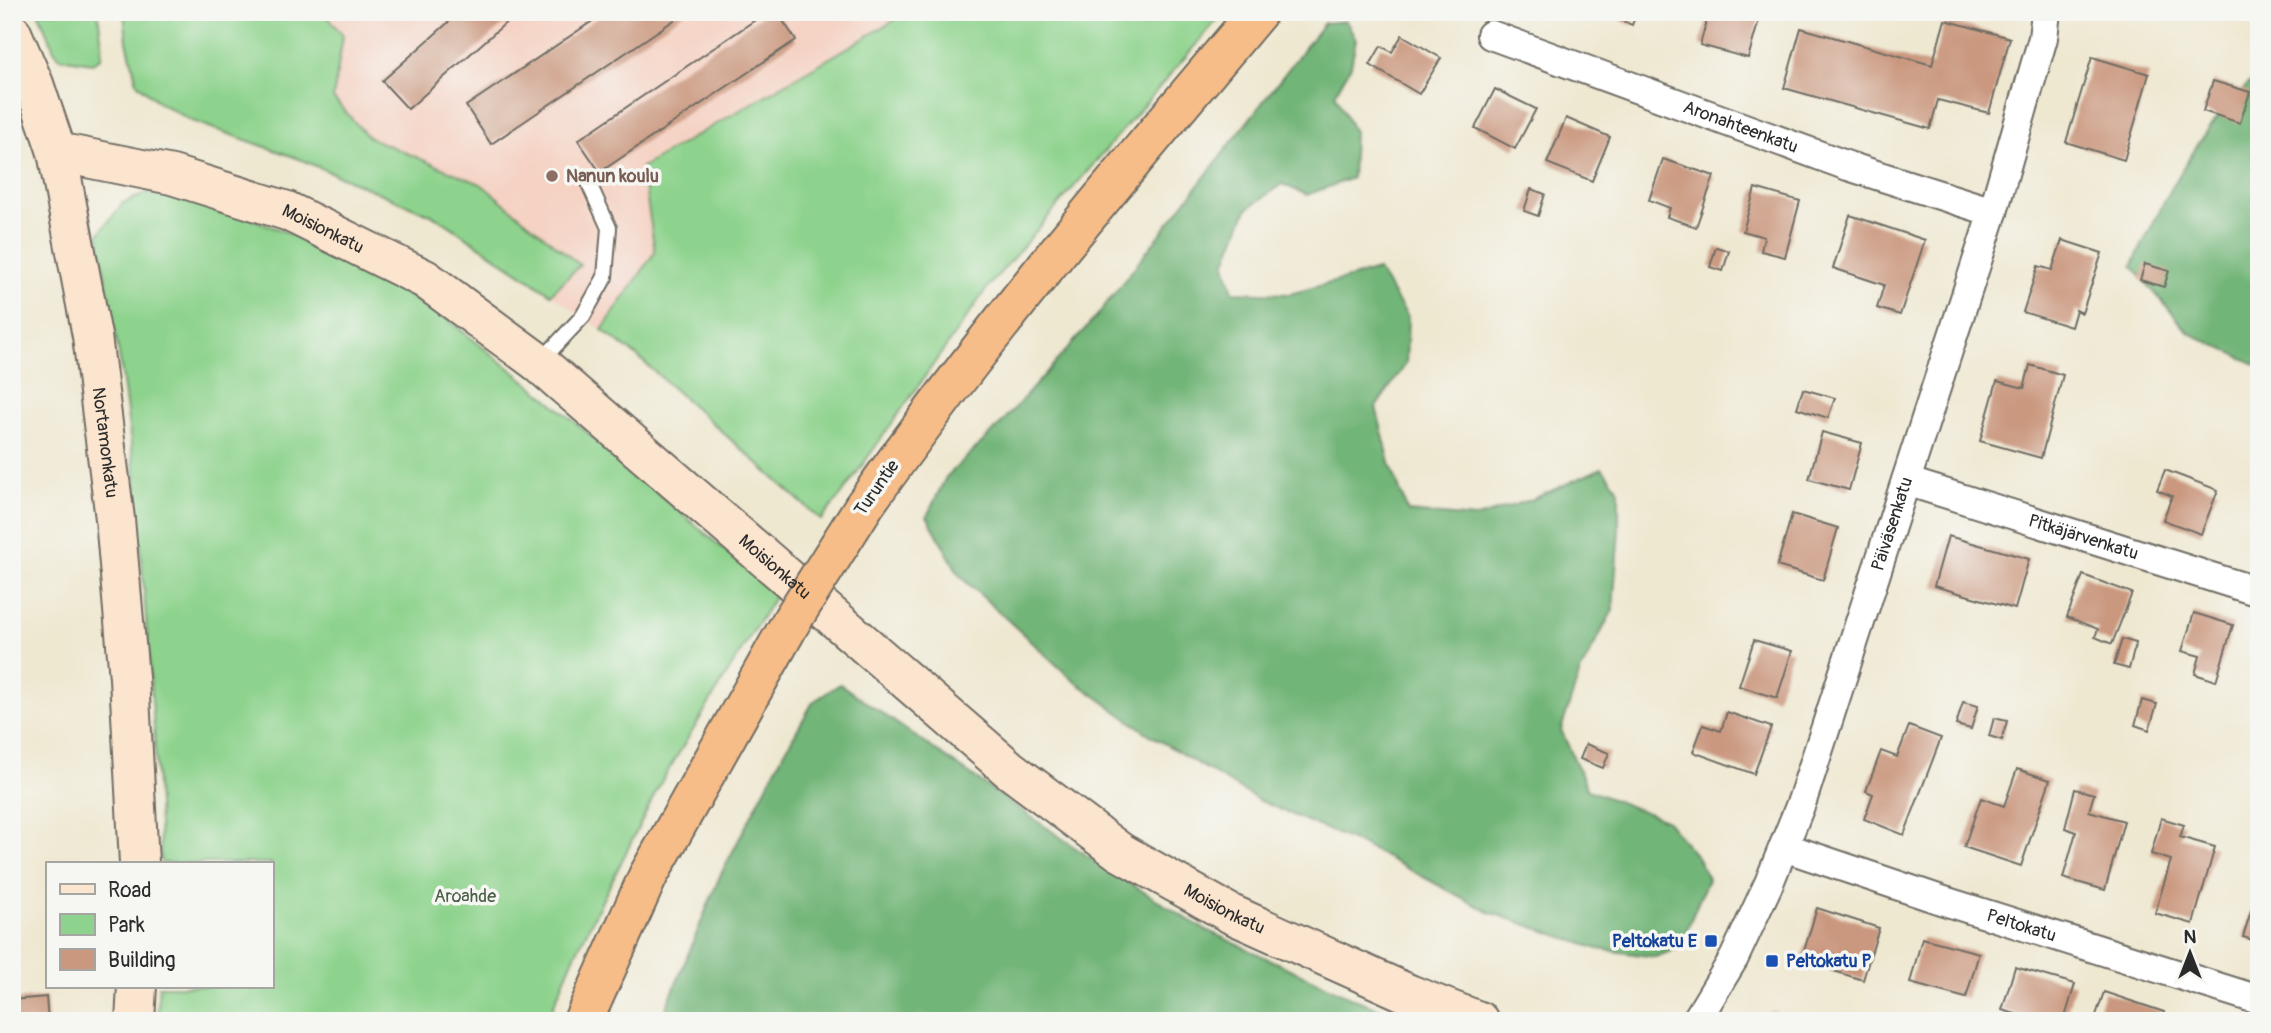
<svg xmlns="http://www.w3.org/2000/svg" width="2271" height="1033" font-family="Pangolin,sans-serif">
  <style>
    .built { fill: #f5d2c3 }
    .green { fill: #8ed38d; stroke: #5c7f5c; stroke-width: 2 }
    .forest { fill: #72b578; stroke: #4e7052; stroke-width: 2 }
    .building { fill: #ca987f }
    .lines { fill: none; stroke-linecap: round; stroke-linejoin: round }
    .lane-casing { stroke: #706d65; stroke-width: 18 }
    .street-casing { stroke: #706d65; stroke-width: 32 }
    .secondary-casing { stroke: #706d65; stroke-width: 42 }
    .highway-casing { stroke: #706d65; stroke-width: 42 }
    .lane { stroke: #fff; stroke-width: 14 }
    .street { stroke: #fff; stroke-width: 28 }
    .secondary { stroke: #fce5cf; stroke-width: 38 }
    .highway { stroke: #f7bd88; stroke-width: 38 }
    .highway-bridge-casing { stroke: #706d65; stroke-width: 42; stroke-linecap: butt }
    .highway-bridge { stroke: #f7bd88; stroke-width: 38 }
    .education-dot { fill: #8d6e63; stroke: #f6f6f2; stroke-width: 2.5 }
    .transit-dot { fill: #1a4fb4; stroke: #f6f6f2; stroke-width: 2.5 }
    .labels { text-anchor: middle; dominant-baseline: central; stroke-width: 7; stroke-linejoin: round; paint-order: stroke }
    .street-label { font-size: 18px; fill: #2b2b2b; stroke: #f6f6f2 }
    .education-label { font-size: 18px; font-weight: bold; fill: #785e54; stroke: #f6f6f2; text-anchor: start }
    .park-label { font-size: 18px; fill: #495d48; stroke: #f6f6f2 }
    .transit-label { font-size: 18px; font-weight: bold; fill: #164399; stroke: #f6f6f2; text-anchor: end }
  </style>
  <rect width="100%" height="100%" fill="#f6f6f2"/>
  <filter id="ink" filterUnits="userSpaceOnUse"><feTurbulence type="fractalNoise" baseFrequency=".0143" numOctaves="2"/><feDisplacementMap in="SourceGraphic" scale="14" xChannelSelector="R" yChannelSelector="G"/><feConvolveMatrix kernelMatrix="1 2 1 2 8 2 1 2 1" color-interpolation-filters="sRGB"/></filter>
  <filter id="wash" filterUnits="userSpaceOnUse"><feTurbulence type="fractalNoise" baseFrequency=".00686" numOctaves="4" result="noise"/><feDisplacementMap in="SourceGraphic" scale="28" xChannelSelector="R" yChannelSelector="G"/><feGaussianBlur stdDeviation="1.57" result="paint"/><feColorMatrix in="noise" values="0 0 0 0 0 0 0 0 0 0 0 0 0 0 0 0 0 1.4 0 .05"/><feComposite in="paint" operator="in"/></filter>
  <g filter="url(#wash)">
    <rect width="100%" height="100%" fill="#efe8d1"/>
    <path class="built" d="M324,12H909L642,167L655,252L602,330L551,294L580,265L481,184L368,137L333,98L343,36Z"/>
    <g class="green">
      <path d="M38,12H98L102,46L101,58L92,63L60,58L54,50Z"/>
      <path d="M124,12H324L343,36L333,98L368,137L481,184L580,265L551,294L438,218L297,158L192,121L158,102L137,83L127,41Z"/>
      <path d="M909,12H1224L988,287L842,494L821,520L637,356L602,330L655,252L642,167Z"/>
      <path d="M150,192L216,205L314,243L437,311L542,394L776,594L660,784L574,957L547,1021H157L159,986H271V863H161L154,728L136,482L121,366L98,235L123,203Z"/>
    </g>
    <g class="forest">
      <path d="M1346,21L1356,39L1351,66L1335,94L1354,132L1352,178L1307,195L1282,184L1247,209L1225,264L1233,292L1290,294L1378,270L1408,317L1406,364L1376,407L1390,463L1408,512L1475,518L1533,499L1602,468L1619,490V529L1613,610L1580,672L1561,730L1588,790L1666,820L1697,857L1708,879L1679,948L1656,957L1598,949L1489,912L1365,846L1258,800L1147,733L1073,680L960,576L927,516L946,477L998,427L1096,317L1324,23Z"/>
      <path d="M2259,74V366L2189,333L2132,266C2159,210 2188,152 2228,104C2237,94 2249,84 2259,74Z"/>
      <path d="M840,684L1099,864L1202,928L1352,998L1410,1021H661L719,878L779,762L813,702Z"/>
    </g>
    <g id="blocks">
      <g class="building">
        <path d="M460,12H518L408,109L382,81Z"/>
        <path d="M606,12H686L491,144L466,106Z"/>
        <path d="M767,12H777L796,40L600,172L578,140Z"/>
        <path d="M1600,12H1637L1632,25Z"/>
        <path d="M1709,12H1742L1741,15L1759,20L1748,58L1700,45Z"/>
        <path d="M1945,20L2010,38L1989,113L1938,100L1930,129L1784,88L1801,28L1932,65Z"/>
        <path d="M1402,35L1441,58L1419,94L1370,65L1381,46L1392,52Z"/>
        <path d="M2092,57L2149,74L2124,160L2066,142Z"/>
        <path d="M2213,81L2250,92L2240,123L2203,111Z"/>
        <path d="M1495,89L1536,109L1515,149L1475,128Z"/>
        <path d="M1566,118L1610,137L1592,181L1547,163Z"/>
        <path d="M1663,159L1714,176L1696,227L1667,217L1670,208L1649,200Z"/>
        <path d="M1755,188L1800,201L1785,257L1761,251L1764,237L1743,231Z"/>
        <path d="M1531,189L1545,194L1538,216L1524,211Z"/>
        <path d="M1850,215L1925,240L1900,315L1877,308L1884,285L1833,268Z"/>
        <path d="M2062,240L2102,253L2082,313L2076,310L2071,327L2023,312L2038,266L2052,270Z"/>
        <path d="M1716,247L1729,251L1723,271L1710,267Z"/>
        <path d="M2145,264L2169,271L2164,287L2140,280Z"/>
        <path d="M2030,365L2063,375L2041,458L1980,441L1997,381L2024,388Z"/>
        <path d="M1803,389L1835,398L1828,418L1797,408Z"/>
        <path d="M1822,432L1862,443L1849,490L1809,479Z"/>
        <path d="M2165,470L2218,490L2201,534L2163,520L2172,496L2157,490Z"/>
        <path d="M1792,514L1838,528L1823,580L1777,566Z"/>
        <path d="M1948,536L2029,559L2015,609L1934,586Z"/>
        <path d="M2083,575L2132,593L2112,644L2095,637L2098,629L2067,617Z"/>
        <path d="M2194,613L2233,625L2216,681L2195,674L2200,656L2182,651Z"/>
        <path d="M2122,639L2136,643L2129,669L2114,665Z"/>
        <path d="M1754,640L1792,651L1777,698L1739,686Z"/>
        <path d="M2142,700L2157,704L2149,730L2135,725Z"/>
        <path d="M1963,702L1978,706L1971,729L1956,725Z"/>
        <path d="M1727,712L1771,727L1754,774L1693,752L1703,725L1721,731Z"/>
        <path d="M1994,718L2007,721L2002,740L1989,736Z"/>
        <path d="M1909,726L1941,738L1904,835L1864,819L1873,794L1866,791L1881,751L1897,757Z"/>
        <path d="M1586,744L1609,753L1603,768L1580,759Z"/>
        <path d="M2017,769L2050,780L2021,866L1964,847L1981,798L2004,806Z"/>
        <path d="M2075,789L2094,794L2089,811L2124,821L2105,890L2063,878L2076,832L2065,828Z"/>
        <path d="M2161,818L2184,825L2180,837L2215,847L2193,924L2155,913L2171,860L2151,854Z"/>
        <path d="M2258,888L2259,889V942L2243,937Z"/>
        <path d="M1817,908L1879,928L1863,980L1801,961Z"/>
        <path d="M1922,938L1979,953L1966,998L1910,983Z"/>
        <path d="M2015,967L2075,984L2064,1021H2029V1018L2002,1010Z"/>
        <path d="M2104,992L2164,1012L2161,1021H2094Z"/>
        <path d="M46,997L48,1021H12V1000Z"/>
        <path d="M1771,1011L1798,1020V1021H1768Z"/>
      </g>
    </g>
  </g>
  <g filter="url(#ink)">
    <use href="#blocks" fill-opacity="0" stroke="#706d65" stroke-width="2"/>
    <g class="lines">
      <defs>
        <path id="lane" d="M540,362L583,316L605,277L609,228L590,186"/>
        <g id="street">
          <path id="s1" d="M1491,35L1848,166L1993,212"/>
          <path id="s2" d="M1906,481L2259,592"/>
          <path id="s3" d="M1784,847L1941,900L2259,1000"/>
          <path id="s4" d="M1696,1021L1734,958L1769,883L1802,801L1993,212L2043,38L2046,12"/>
        </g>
        <g id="secondary">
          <path id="s5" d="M12,33L34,84L57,152L92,336L115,519L129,678L139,863"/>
          <path id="s6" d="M57,152L172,175L287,211L425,279L539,363L1009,769L1120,852L1231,914L1409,994L1479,1021"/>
          <path d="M135,1021L137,986"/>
        </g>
        <g id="highway">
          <path d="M864,506C985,334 1122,173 1258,12"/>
          <path d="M583,1021L648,876L792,620"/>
        </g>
      </defs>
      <use href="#lane" class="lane-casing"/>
      <use href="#street" class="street-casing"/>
      <use href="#secondary" class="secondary-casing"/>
      <use href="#highway" class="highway-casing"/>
      <use href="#lane" class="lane"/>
      <use href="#street" class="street"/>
      <use href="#secondary" class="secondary"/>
      <use href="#highway" class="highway"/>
      <defs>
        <path id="highway-bridge" d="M792,620L864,506"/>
      </defs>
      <use href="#highway-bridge" class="highway-bridge-casing"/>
      <use href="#highway-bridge" class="highway-bridge"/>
    </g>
  </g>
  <circle class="education-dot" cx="552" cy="176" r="7"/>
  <g class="transit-dot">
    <rect x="1704" y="934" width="14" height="14" rx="3.5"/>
    <rect x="1765" y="954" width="14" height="14" rx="3.5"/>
  </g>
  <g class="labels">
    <g class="street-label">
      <text stroke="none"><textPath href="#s1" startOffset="266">Aronahteenkatu</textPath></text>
      <text stroke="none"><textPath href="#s6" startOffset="278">Moisionkatu</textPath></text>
      <text stroke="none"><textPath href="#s5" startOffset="422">Nortamonkatu</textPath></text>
      <text transform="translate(877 488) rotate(-55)">Turuntie</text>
      <text stroke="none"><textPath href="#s4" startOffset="536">Päiväsenkatu</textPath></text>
      <text stroke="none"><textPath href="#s2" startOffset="186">Pitkäjärvenkatu</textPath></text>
      <text stroke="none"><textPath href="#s6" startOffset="845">Moisionkatu</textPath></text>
      <text stroke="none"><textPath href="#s6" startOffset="1412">Moisionkatu</textPath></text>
      <text stroke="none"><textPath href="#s3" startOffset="250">Peltokatu</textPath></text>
    </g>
    <g class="education-label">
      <text x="566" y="176">Nanun koulu</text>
    </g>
    <g class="park-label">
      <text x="465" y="896">Aroahde</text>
    </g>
    <g class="transit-label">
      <text x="1697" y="941">Peltokatu E</text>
      <text x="1786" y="961" text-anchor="start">Peltokatu P</text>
    </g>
  </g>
  <rect width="2271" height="1033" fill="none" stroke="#f6f6f2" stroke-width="42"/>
  <rect x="46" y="862" width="228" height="126" fill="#f6f6f2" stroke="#a5a5a2" stroke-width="2"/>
  <rect x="60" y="884" width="35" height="10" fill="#fce5cf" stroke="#a5a5a2" stroke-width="2"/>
  <text x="108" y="897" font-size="21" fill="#2b2b2b">Road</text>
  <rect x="60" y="914" width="35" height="21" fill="#8ed38d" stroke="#a5a5a2" stroke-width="2"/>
  <text x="108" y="932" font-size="21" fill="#2b2b2b">Park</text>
  <rect x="60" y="949" width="35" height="21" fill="#ca987f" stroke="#a5a5a2" stroke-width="2"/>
  <text x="108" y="967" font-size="21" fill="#2b2b2b">Building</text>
  <g transform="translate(2190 953)" stroke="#f6f6f2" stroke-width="5" paint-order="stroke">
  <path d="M0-5L12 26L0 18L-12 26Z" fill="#2b2b2b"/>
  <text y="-10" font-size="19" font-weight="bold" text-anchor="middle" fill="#2b2b2b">N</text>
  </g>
</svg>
